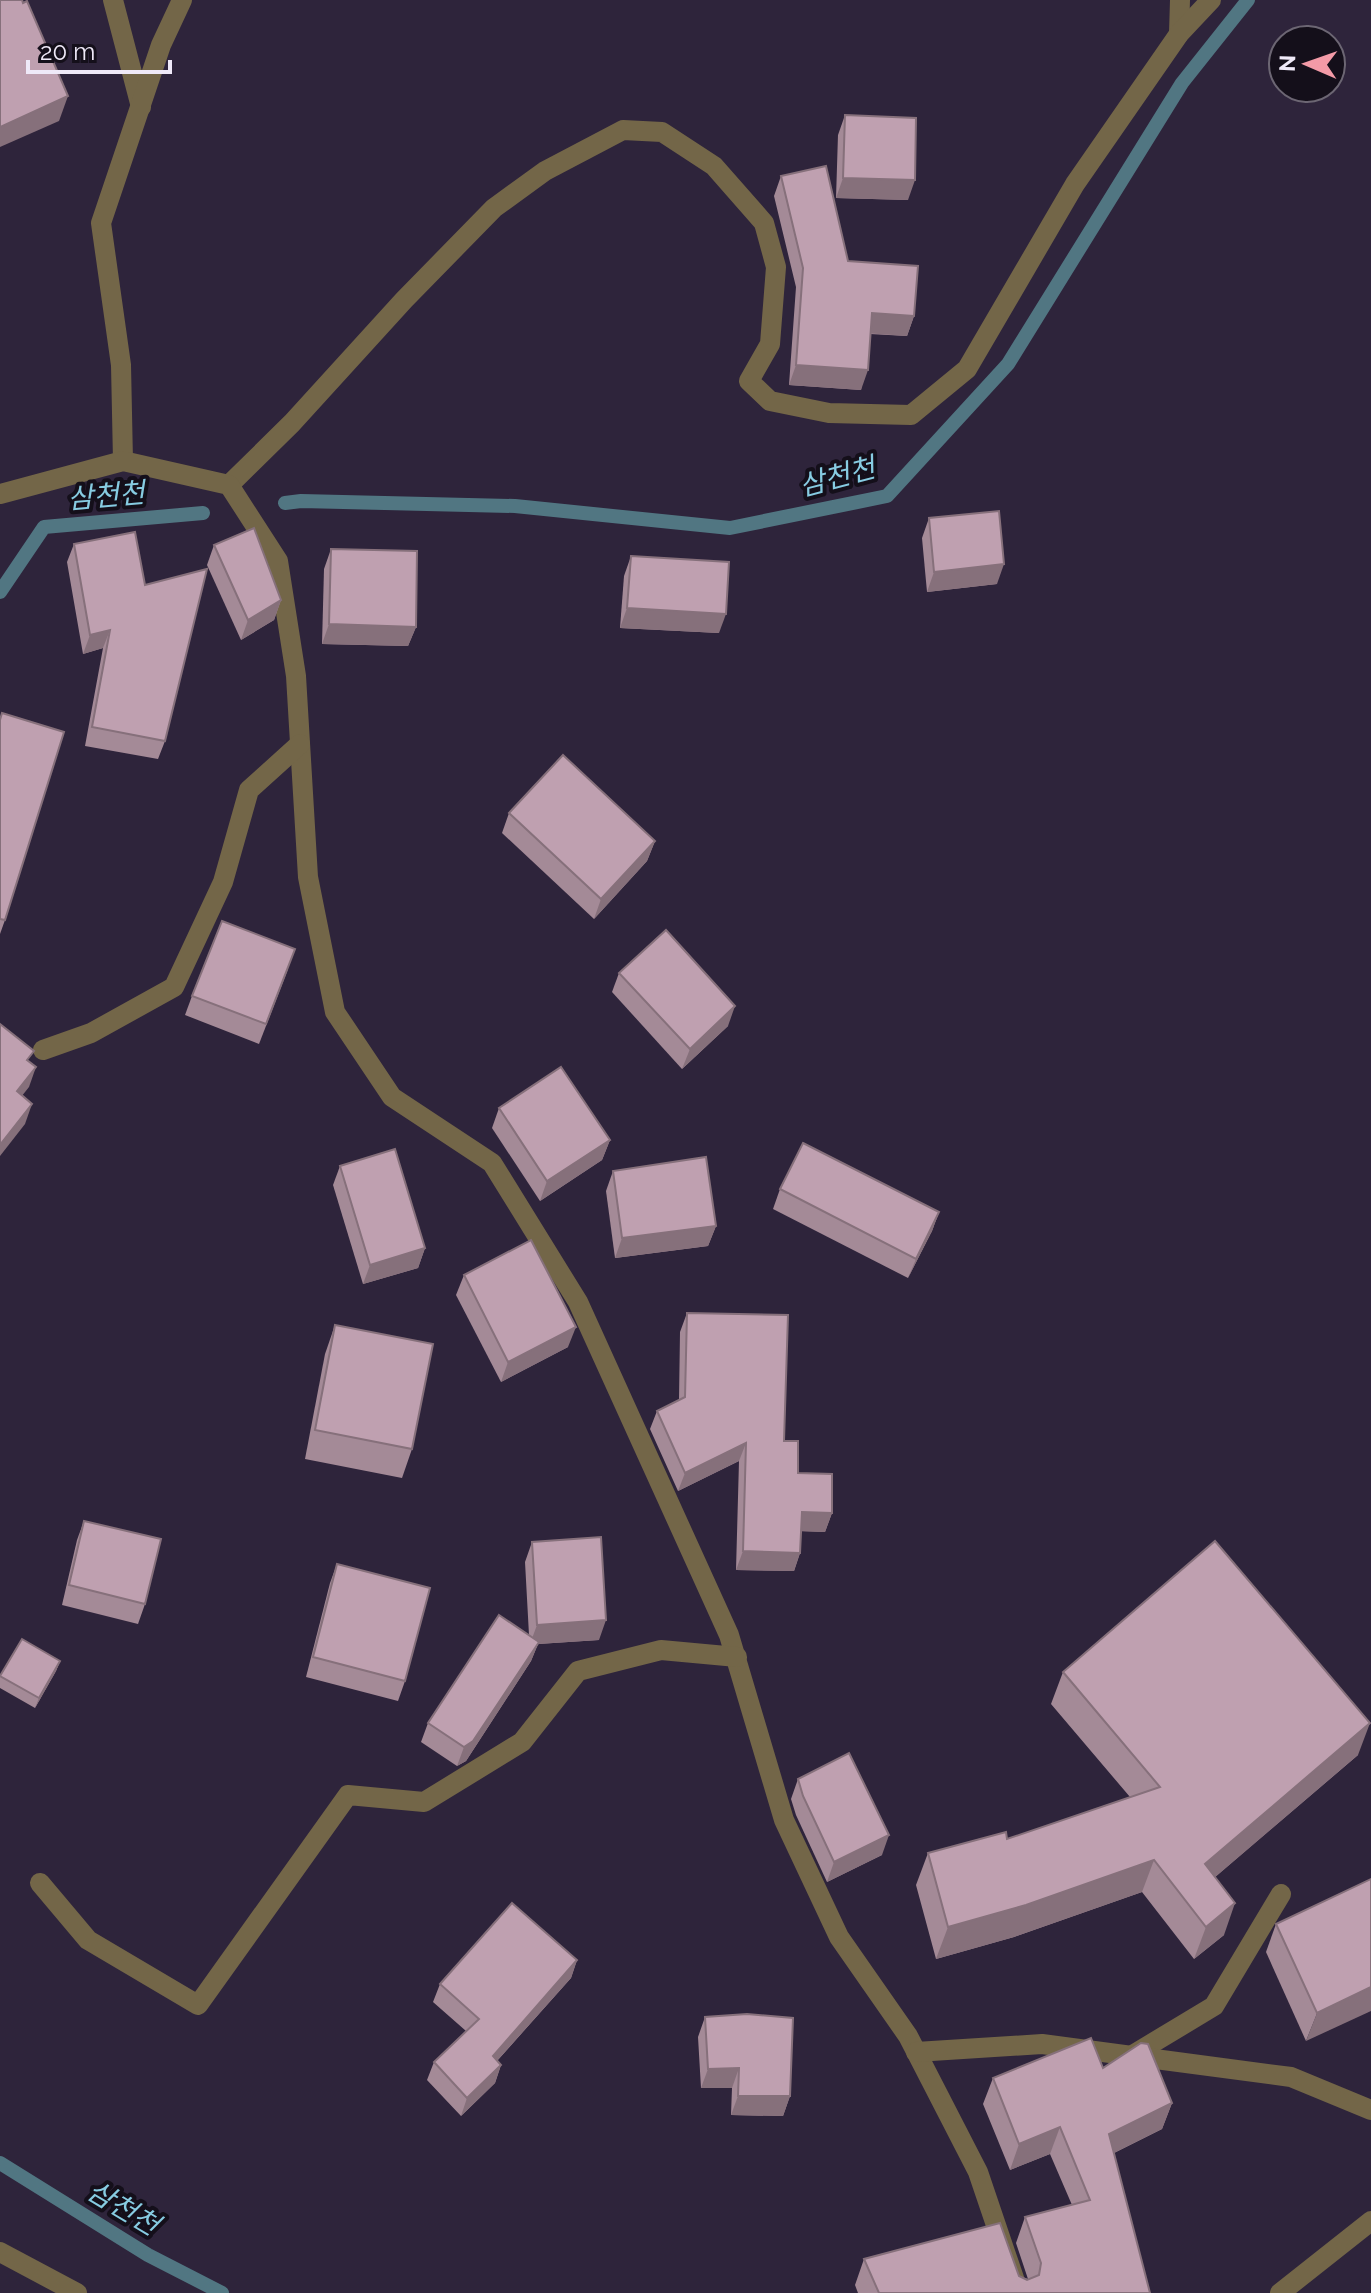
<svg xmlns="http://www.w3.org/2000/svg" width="1371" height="2293" font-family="Raleway,'Noto Sans KR',sans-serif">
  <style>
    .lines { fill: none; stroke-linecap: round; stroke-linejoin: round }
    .stream { stroke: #517682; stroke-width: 14 }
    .lane { stroke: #736648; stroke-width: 20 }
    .street { stroke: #736648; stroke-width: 20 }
    .wall { fill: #a48a97 }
    .shaded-wall { fill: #86707b }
    .building { fill: #bfa0b0; stroke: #86707b; stroke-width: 2 }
    .labels { text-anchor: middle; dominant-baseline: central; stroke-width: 8; stroke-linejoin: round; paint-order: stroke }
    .water-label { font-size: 28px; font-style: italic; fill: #87cce2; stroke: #140f1a }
  </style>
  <rect width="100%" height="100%" fill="#2e243b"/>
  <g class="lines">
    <g class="stream">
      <path d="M285,503L301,501L515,506L730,528L887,496L1008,364L1182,83L1248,0"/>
      <path d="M0,592L44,527L203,513"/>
      <path d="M0,2163L148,2255L222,2293"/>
    </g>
    <path class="lane" d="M1131,2056L1214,2006L1281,1894"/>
    <g class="street">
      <path d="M113,0L141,107"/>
      <path d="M1179,34L1180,0"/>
      <path d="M123,461L121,365L101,223L161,45L182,0"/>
      <path d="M229,485L292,423L404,300L494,208L545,171L623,130L662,132L714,166L764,223L776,267L770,344L749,381L770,401L829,413L911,415L967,369L1075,184L1179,34L1211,0"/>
      <path d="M0,494L123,461L229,485L278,561L296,676L308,877L335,1012L392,1097L492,1163L578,1302L729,1635L784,1820L839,1937L908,2036L978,2172L1019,2293"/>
      <path d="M43,1050L91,1033L174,987L223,882L249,790L300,744"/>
      <path d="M40,1883L88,1940L198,2005L348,1795L424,1802L522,1742L578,1671L661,1650L737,1657"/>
      <path d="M916,2052L1042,2044L1291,2077L1371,2110"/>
      <path d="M0,2252L77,2293"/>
      <path d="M1280,2293L1371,2221"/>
    </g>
  </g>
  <g class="wall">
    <path d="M845,115L908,200L836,198L838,135Z"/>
    <path d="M781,176L848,261L914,316L907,336L870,334L861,390L789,385L796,287L774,196Z"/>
    <path d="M929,518L997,584L927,592L922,538Z"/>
    <path d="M74,544L165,741L158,759L85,746L103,648L83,654L67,562Z"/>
    <path d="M214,545L281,600L274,620L241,640L207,565Z"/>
    <path d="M331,549L416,627L408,646L322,644L324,569Z"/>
    <path d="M631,556L719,633L620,628L624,576Z"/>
    <path d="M0,719L5,920L0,934Z"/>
    <path d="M509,813L655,841L647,861L594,919L502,833Z"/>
    <path d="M288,969L259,1044L185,1015L192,996Z"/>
    <path d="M619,973L728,1026L682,1069L612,992Z"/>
    <path d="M499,1108L610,1140L602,1160L540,1201L492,1128Z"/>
    <path d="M340,1166L425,1248L418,1268L363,1284L333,1185Z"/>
    <path d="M613,1171L716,1226L708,1246L615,1258L606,1191Z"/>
    <path d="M780,1189L939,1212L932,1231L908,1278L773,1209Z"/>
    <path d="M464,1275L568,1347L501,1382L456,1295Z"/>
    <path d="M687,1313L784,1441L798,1473L832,1513L825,1532L801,1531L800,1553L794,1571L736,1570L739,1461L678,1491L650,1429L657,1411L679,1400L680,1332Z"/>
    <path d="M335,1325L412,1449L402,1478L305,1459L325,1354Z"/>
    <path d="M84,1521L145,1604L138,1624L62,1605L77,1540Z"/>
    <path d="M532,1542L599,1640L538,1644L531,1661L466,1761L457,1766L421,1742L428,1723L529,1635L525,1562Z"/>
    <path d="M337,1564L405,1681L398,1701L306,1677L330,1583Z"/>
    <path d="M60,1661L56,1671L35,1708L0,1688V1676Z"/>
    <path d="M1063,1672L1358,1755L1215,1877L1224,1935L1194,1959L1142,1892L1014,1937L936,1959L916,1885L928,1853L1007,1839L1130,1797L1051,1704Z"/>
    <path d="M798,1779L882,1855L827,1882L796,1815L791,1799Z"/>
    <path d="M1371,1879L1306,2041L1266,1952L1276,1924Z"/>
    <path d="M577,1960L571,1978L497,2061L501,2065L495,2083L461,2116L427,2080L434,2062L466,2031L433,2002L440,1984Z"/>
    <path d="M705,2017L790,2096L783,2116L731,2115L732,2088H701L698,2037Z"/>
    <path d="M1103,2068L1172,2103L1162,2129L1114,2153L1150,2293H858L855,2285L864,2259L1019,2276L1028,2279L1016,2243L1025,2217L1072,2205L1050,2154L1010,2170L983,2104L993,2078Z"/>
  </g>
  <g class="shaded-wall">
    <path d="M68,96L59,121L0,147V127Z"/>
    <path d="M843,178L915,180L908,200L836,198Z"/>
    <path d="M872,313L914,316L907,336L864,333Z"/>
    <path d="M796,365L868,370L861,390L789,385Z"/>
    <path d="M1004,564L997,584L927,592L934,572Z"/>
    <path d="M281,600L274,620L241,640L248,620Z"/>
    <path d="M627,608L726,614L719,633L620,628Z"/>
    <path d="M329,624L416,627L408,646L322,644Z"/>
    <path d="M110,630L103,648L83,654L90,635Z"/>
    <path d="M655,841L647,861L594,919L601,899Z"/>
    <path d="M735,1006L728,1026L682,1069L690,1049Z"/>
    <path d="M36,1067L29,1087L10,1111L17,1091Z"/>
    <path d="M32,1104L25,1124L0,1156V1145Z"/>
    <path d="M610,1140L602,1160L540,1201L547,1181Z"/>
    <path d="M939,1212L932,1231L908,1278L916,1259Z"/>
    <path d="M716,1226L708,1246L615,1258L622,1238Z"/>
    <path d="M425,1248L418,1268L363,1284L370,1265Z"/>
    <path d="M576,1327L568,1347L501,1382L508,1362Z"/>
    <path d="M746,1443L739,1461L678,1491L685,1473Z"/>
    <path d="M802,1512L832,1513L825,1532L795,1531Z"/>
    <path d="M743,1551L800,1553L794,1571L736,1570Z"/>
    <path d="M606,1620L599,1640L538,1644L531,1661L466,1761L457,1766L464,1747L530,1644L537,1625Z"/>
    <path d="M60,1661L56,1671L35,1708L39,1698Z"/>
    <path d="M1370,1723L1358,1755L1193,1896L1205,1864Z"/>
    <path d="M889,1835L882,1855L827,1882L834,1862Z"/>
    <path d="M1154,1860L1142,1892L1014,1937L936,1959L948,1927Z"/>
    <path d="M1235,1903L1224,1935L1194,1959L1206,1927Z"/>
    <path d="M577,1960L571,1978L486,2073L493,2056Z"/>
    <path d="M1371,1987V2011L1306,2041L1317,2013Z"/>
    <path d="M501,2065L495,2083L461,2116L467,2098Z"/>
    <path d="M739,2068L732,2088H701L708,2069Z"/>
    <path d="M738,2096H790L783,2116L731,2115Z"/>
    <path d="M1172,2103L1162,2129L1100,2160L1109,2134Z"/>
    <path d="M1060,2127L1050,2154L1010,2170L1019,2144Z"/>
  </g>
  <g class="building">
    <path d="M0,0H22L23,3L27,1L68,96L0,127Z"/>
    <path d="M845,115L916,118L915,180L843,178Z"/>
    <path d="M826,166L848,261L918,266L914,316L872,313L868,370L796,365L803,268L781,176Z"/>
    <path d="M999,511L1004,564L934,572L929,518Z"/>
    <path d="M254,528L281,600L248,620L214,545Z"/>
    <path d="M135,532L145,585L207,569L165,741L92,727L110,630L90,635L74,544Z"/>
    <path d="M331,549L417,551L416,627L329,624Z"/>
    <path d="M631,556L729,562L726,614L627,608Z"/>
    <path d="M2,713L64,732L5,920L0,919V720Z"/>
    <path d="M563,755L655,841L601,899L509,813Z"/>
    <path d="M222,921L295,949L266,1024L192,996Z"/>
    <path d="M666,930L735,1006L690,1049L619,973Z"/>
    <path d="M0,1024L34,1051L27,1060L36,1067L17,1091L32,1104L0,1145Z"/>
    <path d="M561,1067L610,1140L547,1181L499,1108Z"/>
    <path d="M803,1143L939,1212L916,1259L780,1189Z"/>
    <path d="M395,1149L425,1248L370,1265L340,1166Z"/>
    <path d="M706,1157L716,1226L622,1238L613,1171Z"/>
    <path d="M531,1240L576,1327L508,1362L464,1275Z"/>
    <path d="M687,1313L788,1315L784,1441H798V1473L832,1474V1513L802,1512L800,1553L743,1551L746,1443L685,1473L657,1411L685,1397Z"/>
    <path d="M335,1325L433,1344L412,1449L315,1430Z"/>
    <path d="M84,1521L161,1539L145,1604L69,1585Z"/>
    <path d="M601,1537L606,1620L537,1625L532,1542Z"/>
    <path d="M1215,1541L1370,1723L1205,1864L1235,1903L1206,1927L1154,1860L1026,1905L948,1927L928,1853L1006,1832L1007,1839L1160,1787L1063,1672Z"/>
    <path d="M337,1564L430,1588L405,1681L313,1657Z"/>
    <path d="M499,1615L539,1642L473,1741L464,1747L428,1723Z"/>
    <path d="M22,1639L60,1661L39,1698L0,1676Z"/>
    <path d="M849,1753L889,1835L834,1862L803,1796L798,1779Z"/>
    <path d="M1371,1879V1987L1317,2013L1276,1924Z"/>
    <path d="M512,1903L577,1960L493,2056L501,2065L467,2098L434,2062L479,2019L440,1984Z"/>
    <path d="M747,2014L793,2018L790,2096H738L739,2068L708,2069L705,2017Z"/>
    <path d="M1091,2038L1103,2068L1141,2043L1148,2044L1172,2103L1109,2134L1150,2293H879L864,2259L1000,2223L1019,2276L1027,2280L1039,2275L1041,2263L1025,2217L1090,2200L1060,2127L1019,2144L993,2078Z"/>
  </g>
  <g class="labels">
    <g class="water-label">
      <text transform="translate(837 477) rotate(-15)">삼천천</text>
      <text transform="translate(106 496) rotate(-5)">삼천천</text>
      <text transform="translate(123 2208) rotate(31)">삼천천</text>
    </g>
  </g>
  <g transform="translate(1307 64) rotate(272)"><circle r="38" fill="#140f1a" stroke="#6c6673" stroke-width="2"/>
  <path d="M0-6L14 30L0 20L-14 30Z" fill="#f39aa7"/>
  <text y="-12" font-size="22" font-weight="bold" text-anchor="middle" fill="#efe9f8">N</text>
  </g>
  <path d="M28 60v12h142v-12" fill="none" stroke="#efe9f8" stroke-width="4"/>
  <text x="40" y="60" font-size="24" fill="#efe9f8" stroke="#140f1a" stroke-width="6" paint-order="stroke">20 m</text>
</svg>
